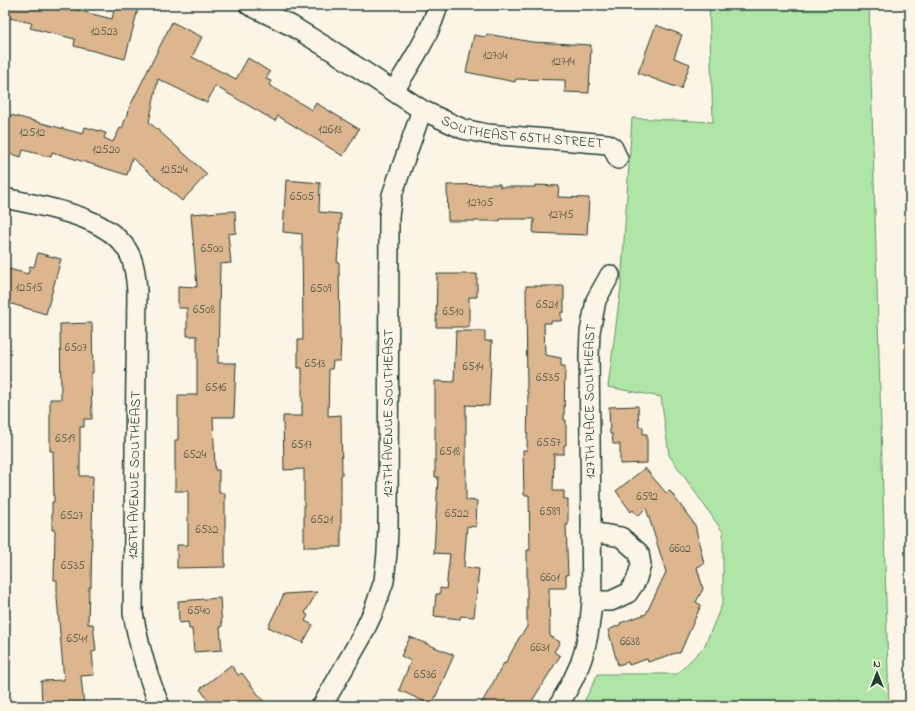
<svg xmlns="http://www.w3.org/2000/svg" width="915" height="711" font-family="'Indie Flower',sans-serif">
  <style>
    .green { fill: #afe6a8; stroke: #67926e }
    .building { fill: #ddb58e; stroke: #1f3d34 }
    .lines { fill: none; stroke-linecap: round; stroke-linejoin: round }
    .street-casing { stroke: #1f3d34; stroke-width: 22 }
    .street { stroke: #fcf5e5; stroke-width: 19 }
    .labels { text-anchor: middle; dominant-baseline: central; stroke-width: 3; stroke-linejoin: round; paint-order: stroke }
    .number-label { font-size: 12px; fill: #4e5b4a }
    .street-label { font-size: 14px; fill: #1f3d34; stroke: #fcf5e5 }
  </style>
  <rect width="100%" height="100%" fill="#fcf5e5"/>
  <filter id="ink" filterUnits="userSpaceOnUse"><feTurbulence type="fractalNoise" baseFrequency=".025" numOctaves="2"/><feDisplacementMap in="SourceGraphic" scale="8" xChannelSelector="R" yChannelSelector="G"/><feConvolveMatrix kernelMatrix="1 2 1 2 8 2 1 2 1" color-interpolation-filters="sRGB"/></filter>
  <g filter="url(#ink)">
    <path class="green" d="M709,5H869L889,706H582L598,674H677L704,647L723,602V532L669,455L661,397L608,387L621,286L632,118L713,122Z"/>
    <g class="building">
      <path d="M5,5H57L112,19L115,5H124L138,9L125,59L74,46L75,39L30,28L32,23L5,17Z"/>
      <path d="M172,22L202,37L192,57L236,79L248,58L270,72L266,79L271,81L269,85L312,110L316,103L359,129L343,156L278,116L275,121L215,86L207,103L158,79L149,122L207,174L182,201L132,158L127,175L52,152L51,157L23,150L21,157L5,152V138L11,115L83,134L85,127L106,133L104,138L113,142L120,128L122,129L129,108Z"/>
      <path d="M656,25L682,35L674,58L690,64L681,89L638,73Z"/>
      <path d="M487,34L532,42L591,45L589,93L565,92V80L516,79L515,82L466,72L474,35L486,37Z"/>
      <path d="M286,180L320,183L319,212L341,214L337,262H339L340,340H341L340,361H333L332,369H329L328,416L341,415L342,475H341V547H304V469L284,470L283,416H302V368H298V340H303L302,234L283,232Z"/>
      <path d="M500,184V187H535V185L559,186L558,197L589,198L587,235L533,233L534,219H500V221H448L447,185Z"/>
      <path d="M235,211L236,233L228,234L231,263L220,264L218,363H236L234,417H213L215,470H219V493H225V567L177,568V545H188V491H175V440H178V395H197V336H187V308H178V286L197,287L191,214Z"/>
      <path d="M38,253L61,259L46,314L5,302V268L28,274L30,266L34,267Z"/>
      <path d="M437,274H477V297H469V327H436Z"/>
      <path d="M526,286H564V312H561V321H551V323H544L545,355L561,358V366H565L564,420H566V445H564V454H554L553,491H564V499H568V525H566L568,575H566V588H549L550,636L560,642L554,652L560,656L529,706H480L504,663L505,664L519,638L527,627V550H530L529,495H524L523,450H527L528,392H527Z"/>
      <path d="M92,323L93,373H91L92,419H84V427H80V476H93L91,587H89L88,624H93L96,651L92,652L94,675L81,676L84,706H42L41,681L64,680L57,598V580H54L55,530H52V502H54L53,451H50V399H61L60,324Z"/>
      <path d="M456,331H485V341H492L489,406L466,405V500L477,501L476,527L467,526L464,567L479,569L474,617L461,616L460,619L434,616L436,594H440V588L446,589L450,554L434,553L438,477H435V381L454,382Z"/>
      <path d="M638,406L639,427H643V434H647V463L620,464V444H613L612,434H610L609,407Z"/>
      <path d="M645,468L666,493L670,491L695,525L704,564L697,567L703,589L696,602L701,605L680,653H676L648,662L647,659L629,665L628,662L618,665L608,630L620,625V623L646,614L666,572L646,508L638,516L633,510L631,512L616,491Z"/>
      <path d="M317,592L305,613L308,615L305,621L313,625L303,643L268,627L284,594Z"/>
      <path d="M220,598L222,627H220L222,650L194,652L192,629H189L188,622L179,623L178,601Z"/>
      <path d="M410,637L454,655L432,705L399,690L411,661L401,656Z"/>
      <path d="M231,665L238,675L242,673L267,706H212L200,689Z"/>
    </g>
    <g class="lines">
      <defs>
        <g id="street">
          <path id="s1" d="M249,5L292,26L339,55L422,110L463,129L487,134L608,144L613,148L618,159"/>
          <path d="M394,91C410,64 430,36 438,5"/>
          <path d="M5,198C43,207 111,215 130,255C135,266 136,279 137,291L133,613C139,646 147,676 160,706"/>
          <path d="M591,532L621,537L639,553L641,565L636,581L628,593L611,601H592"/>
          <path id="s2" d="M322,706L361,638L374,610L384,581L387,553L388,528L389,216L392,195L422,110"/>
          <path id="s3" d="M559,706C564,695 571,685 576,673C587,651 590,625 592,601L589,356L590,332L594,311L596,300L610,275"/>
        </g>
      </defs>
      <use href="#street" class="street-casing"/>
      <use href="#street" class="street"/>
    </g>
  </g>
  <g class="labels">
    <g class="number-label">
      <text x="104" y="32">12523</text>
      <text x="495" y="56">12704</text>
      <text x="563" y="62">12714</text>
      <text x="330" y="130">12613</text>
      <text x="32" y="133">12512</text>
      <text x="106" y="150">12520</text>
      <text x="174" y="170">12524</text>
      <text x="302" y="197">6505</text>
      <text x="480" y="203">12705</text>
      <text x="561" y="215">12715</text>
      <text x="212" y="249">6500</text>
      <text x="29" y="288">12515</text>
      <text x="321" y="289">6509</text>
      <text x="547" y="305">6521</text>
      <text x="204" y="310">6508</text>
      <text x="453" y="312">6510</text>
      <text x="76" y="348">6507</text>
      <text x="315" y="364">6513</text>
      <text x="473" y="367">6514</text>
      <text x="548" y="378">6535</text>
      <text x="216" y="388">6516</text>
      <text x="65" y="439">6519</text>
      <text x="549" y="443">6557</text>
      <text x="302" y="445">6517</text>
      <text x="450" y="452">6518</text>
      <text x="195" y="455">6524</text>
      <text x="647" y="497">6592</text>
      <text x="550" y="512">6589</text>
      <text x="457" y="514">6522</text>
      <text x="72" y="516">6527</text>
      <text x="322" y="520">6521</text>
      <text x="207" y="530">6532</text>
      <text x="680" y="549">6602</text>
      <text x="73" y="566">6535</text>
      <text x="550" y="578">6601</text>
      <text x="199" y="611">6540</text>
      <text x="77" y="639">6541</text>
      <text x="630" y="642">6638</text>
      <text x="540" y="648">6631</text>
      <text x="425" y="675">6536</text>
    </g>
    <g class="street-label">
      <text stroke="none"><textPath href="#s1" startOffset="307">SOUTHEAST 65TH STREET</textPath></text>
      <text stroke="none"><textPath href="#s3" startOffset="311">127TH PLACE SOUTHEAST</textPath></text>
      <text stroke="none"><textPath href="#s2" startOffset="308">127TH AVENUE SOUTHEAST</textPath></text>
      <text transform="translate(135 475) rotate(-89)">126TH AVENUE SOUTHEAST</text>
    </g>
  </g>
  <rect width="915" height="711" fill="none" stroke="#fcf5e5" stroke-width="20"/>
  <rect x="10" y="10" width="895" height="691" fill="none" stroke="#1f3d34" stroke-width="1.5" filter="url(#ink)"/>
  <g transform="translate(877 673)" stroke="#fcf5e5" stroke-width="3" paint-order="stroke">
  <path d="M0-3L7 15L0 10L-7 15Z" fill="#1f3d34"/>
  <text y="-6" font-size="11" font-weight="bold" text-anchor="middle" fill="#1f3d34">N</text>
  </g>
</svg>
